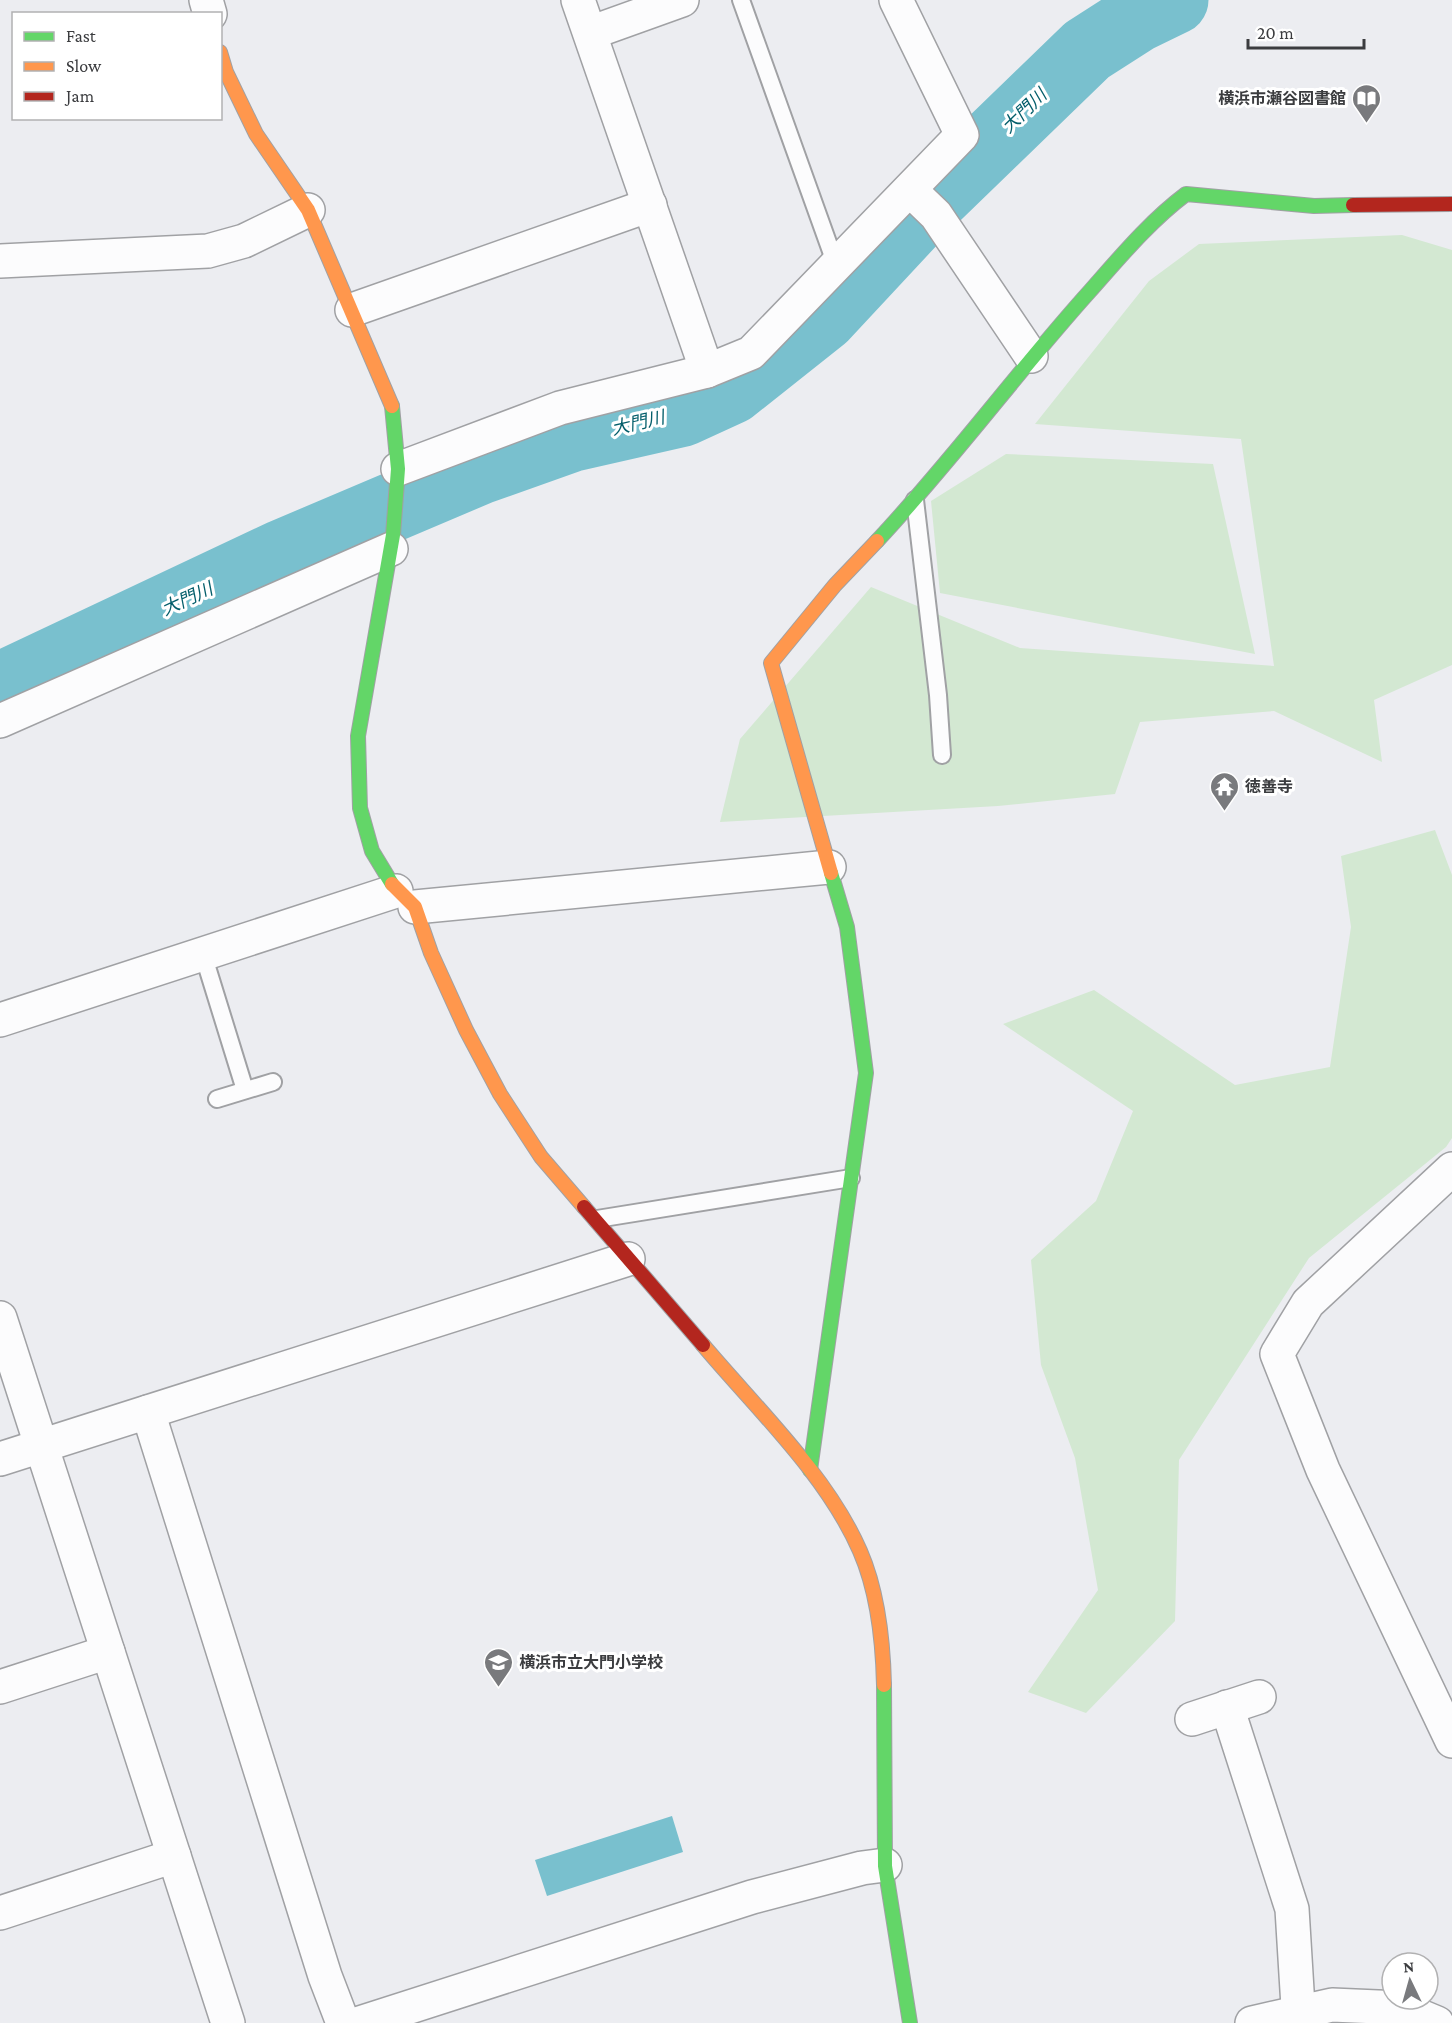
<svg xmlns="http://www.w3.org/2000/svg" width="1452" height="2023" font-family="'Crimson Pro','Noto Sans JP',serif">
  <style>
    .green { fill: #d3e8d2 }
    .water { fill: #79c0ce }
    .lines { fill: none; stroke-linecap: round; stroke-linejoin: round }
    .river { stroke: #79c0ce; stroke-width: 69 }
    .lane-casing { stroke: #a0a1a4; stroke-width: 20 }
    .street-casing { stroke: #a0a1a4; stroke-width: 36 }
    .fast-casing { stroke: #a0a1a4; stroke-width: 16 }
    .slow-casing { stroke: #a0a1a4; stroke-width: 16 }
    .jam-casing { stroke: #a0a1a4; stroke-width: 16 }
    .lane { stroke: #fcfcfd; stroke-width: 16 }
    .street { stroke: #fcfcfd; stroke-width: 33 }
    .fast { stroke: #63d668; stroke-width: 14 }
    .slow { stroke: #ff974d; stroke-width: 14 }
    .jam { stroke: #b3261e; stroke-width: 14 }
    .labels { text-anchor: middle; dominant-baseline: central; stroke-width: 6; stroke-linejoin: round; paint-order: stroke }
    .poi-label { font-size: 16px; font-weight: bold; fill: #3b3c3f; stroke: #fff; text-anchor: start }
    .water-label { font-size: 18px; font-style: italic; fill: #045e6b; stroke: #fff }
  </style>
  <rect width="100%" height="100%" fill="#ecedf1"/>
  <g class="green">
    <path d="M1402,235L1452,250V665L1374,700L1382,762L1274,711L1140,722L1115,794L998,806L720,822L740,739L871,587L1020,648L1274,666L1241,439L1035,424L1149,281L1199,244Z"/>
    <path d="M1006,454L1213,464L1255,654L940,593L931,501Z"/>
    <path d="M1435,830L1452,875V1138L1446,1147L1309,1258L1179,1460L1175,1621L1086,1713L1028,1692L1098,1590L1075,1458L1041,1365L1031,1260L1096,1201L1133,1111L1003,1024L1094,990L1235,1085L1330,1067L1351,927L1341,856Z"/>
  </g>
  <path class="water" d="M672,1816L683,1852L547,1896L535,1860Z"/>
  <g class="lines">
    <path class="river" d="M0,687L282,554L480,470L573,437L683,412L731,390L823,317L931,201L1087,50L1137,18L1174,0"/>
    <defs>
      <g id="lane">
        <path d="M741,0L836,265"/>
        <path d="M915,500L938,695L942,755"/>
        <path d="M203,954L245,1090"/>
        <path d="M217,1099L273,1082"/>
        <path d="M597,1219L851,1178"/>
      </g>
      <g id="street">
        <path d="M206,0L210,14"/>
        <path d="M578,0L707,371"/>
        <path d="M590,33L682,0"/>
        <path d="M910,190L936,215L1031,356"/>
        <path d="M0,261L208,251L244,241L308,210"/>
        <path d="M352,310L650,205"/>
        <path d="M398,469L560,408L707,371L751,353L962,135L896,0"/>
        <path d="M0,721L391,549"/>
        <path d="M415,907L829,867"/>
        <path d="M0,1020L396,891"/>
        <path d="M1452,1169L1308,1303L1277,1354L1323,1470L1452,1741"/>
        <path d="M0,1318L228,2023"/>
        <path d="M148,1412L325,1976L343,2023"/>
        <path d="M0,1459L628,1259"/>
        <path d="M0,1687L108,1652"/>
        <path d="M1227,1707L1292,1909L1299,2023"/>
        <path d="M1192,1719L1259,1697"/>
        <path d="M0,1913L174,1856"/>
        <path d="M360,2023L752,1897L862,1868L885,1865"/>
        <path d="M1252,2023L1332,2005L1401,2008L1437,2023"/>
      </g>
      <g id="fast">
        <path d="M877,541C952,461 1017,372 1090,291C1121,256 1149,222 1186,194L1314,206L1353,205"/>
        <path d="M392,884L372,851L360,808L358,736L393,535L398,469L392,406"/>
        <path d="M810,1470L866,1073L847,927L831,873"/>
        <path d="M884,1685L885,1866L910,2023"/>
      </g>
      <g id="slow">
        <path d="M220,52L226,72L256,134L308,210L392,406"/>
        <path d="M831,873L771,663L835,585L877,541"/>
        <path d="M392,884L415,907L431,953L466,1030L500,1094L541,1157L584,1207"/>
        <path d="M703,1345C756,1408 827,1475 860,1551C878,1592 883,1640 884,1685"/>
      </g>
      <g id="jam">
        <path d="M1353,205L1452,204"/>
        <path d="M584,1207L703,1345"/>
      </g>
    </defs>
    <use href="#lane" class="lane-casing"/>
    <use href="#street" class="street-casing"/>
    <use href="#fast" class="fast-casing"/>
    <use href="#slow" class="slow-casing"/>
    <use href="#jam" class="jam-casing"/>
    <use href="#lane" class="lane"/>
    <use href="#street" class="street"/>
    <use href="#fast" class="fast"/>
    <use href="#slow" class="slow"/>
    <use href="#jam" class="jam"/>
  </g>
  <defs>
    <symbol id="library-pin" viewBox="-11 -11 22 30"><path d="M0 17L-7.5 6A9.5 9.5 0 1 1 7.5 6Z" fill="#797a7d" stroke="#fff"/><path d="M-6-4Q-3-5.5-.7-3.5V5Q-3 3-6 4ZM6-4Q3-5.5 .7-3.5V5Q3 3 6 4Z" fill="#fff"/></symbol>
    <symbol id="temple-pin" viewBox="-11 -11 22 30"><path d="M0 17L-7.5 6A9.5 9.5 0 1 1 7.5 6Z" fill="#797a7d" stroke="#fff"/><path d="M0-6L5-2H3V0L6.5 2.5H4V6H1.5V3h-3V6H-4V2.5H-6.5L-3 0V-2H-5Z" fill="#fff"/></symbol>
    <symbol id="school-pin" viewBox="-11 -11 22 30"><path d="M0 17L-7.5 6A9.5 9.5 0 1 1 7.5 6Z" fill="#797a7d" stroke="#fff"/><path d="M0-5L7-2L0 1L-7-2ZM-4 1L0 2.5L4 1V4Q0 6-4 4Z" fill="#fff"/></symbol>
  </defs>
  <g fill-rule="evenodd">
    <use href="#library-pin" x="1350" y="82" width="33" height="45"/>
    <use href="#temple-pin" x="1208" y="770" width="33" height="45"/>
    <use href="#school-pin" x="482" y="1646" width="33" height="45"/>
  </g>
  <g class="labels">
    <g class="poi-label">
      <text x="1346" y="98" text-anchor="end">横浜市瀬谷図書館</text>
      <text x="1245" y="786">徳善寺</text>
      <text x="519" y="1662">横浜市立大門小学校</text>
    </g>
    <g class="water-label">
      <text transform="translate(1024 111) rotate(-44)">大門川</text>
      <text transform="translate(638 423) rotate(-13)">大門川</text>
      <text transform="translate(187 599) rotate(-25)">大門川</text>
    </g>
  </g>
  <rect x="12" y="12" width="210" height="108" fill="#ffffff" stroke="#b1b1b2" stroke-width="1.5"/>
  <rect x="24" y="32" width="30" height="9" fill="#63d668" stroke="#b1b1b2" stroke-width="1.5"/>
  <text x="66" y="42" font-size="18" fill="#3b3c3f">Fast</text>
  <rect x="24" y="62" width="30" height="9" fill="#ff974d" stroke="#b1b1b2" stroke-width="1.5"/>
  <text x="66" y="72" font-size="18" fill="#3b3c3f">Slow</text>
  <rect x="24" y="92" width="30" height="9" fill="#b3261e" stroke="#b1b1b2" stroke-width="1.5"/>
  <text x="66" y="102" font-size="18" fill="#3b3c3f">Jam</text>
  <g transform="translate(1410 1981) rotate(355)"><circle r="28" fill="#ffffff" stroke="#b1b1b2" stroke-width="1.5"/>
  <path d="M0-4.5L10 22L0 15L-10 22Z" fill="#797a7d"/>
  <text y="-9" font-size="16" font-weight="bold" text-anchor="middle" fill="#3b3c3f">N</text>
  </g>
  <path d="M1248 39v9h116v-9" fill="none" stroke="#3b3c3f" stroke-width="3"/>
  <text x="1257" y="39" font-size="18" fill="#3b3c3f" stroke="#ffffff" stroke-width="4.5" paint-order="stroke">20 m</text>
</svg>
